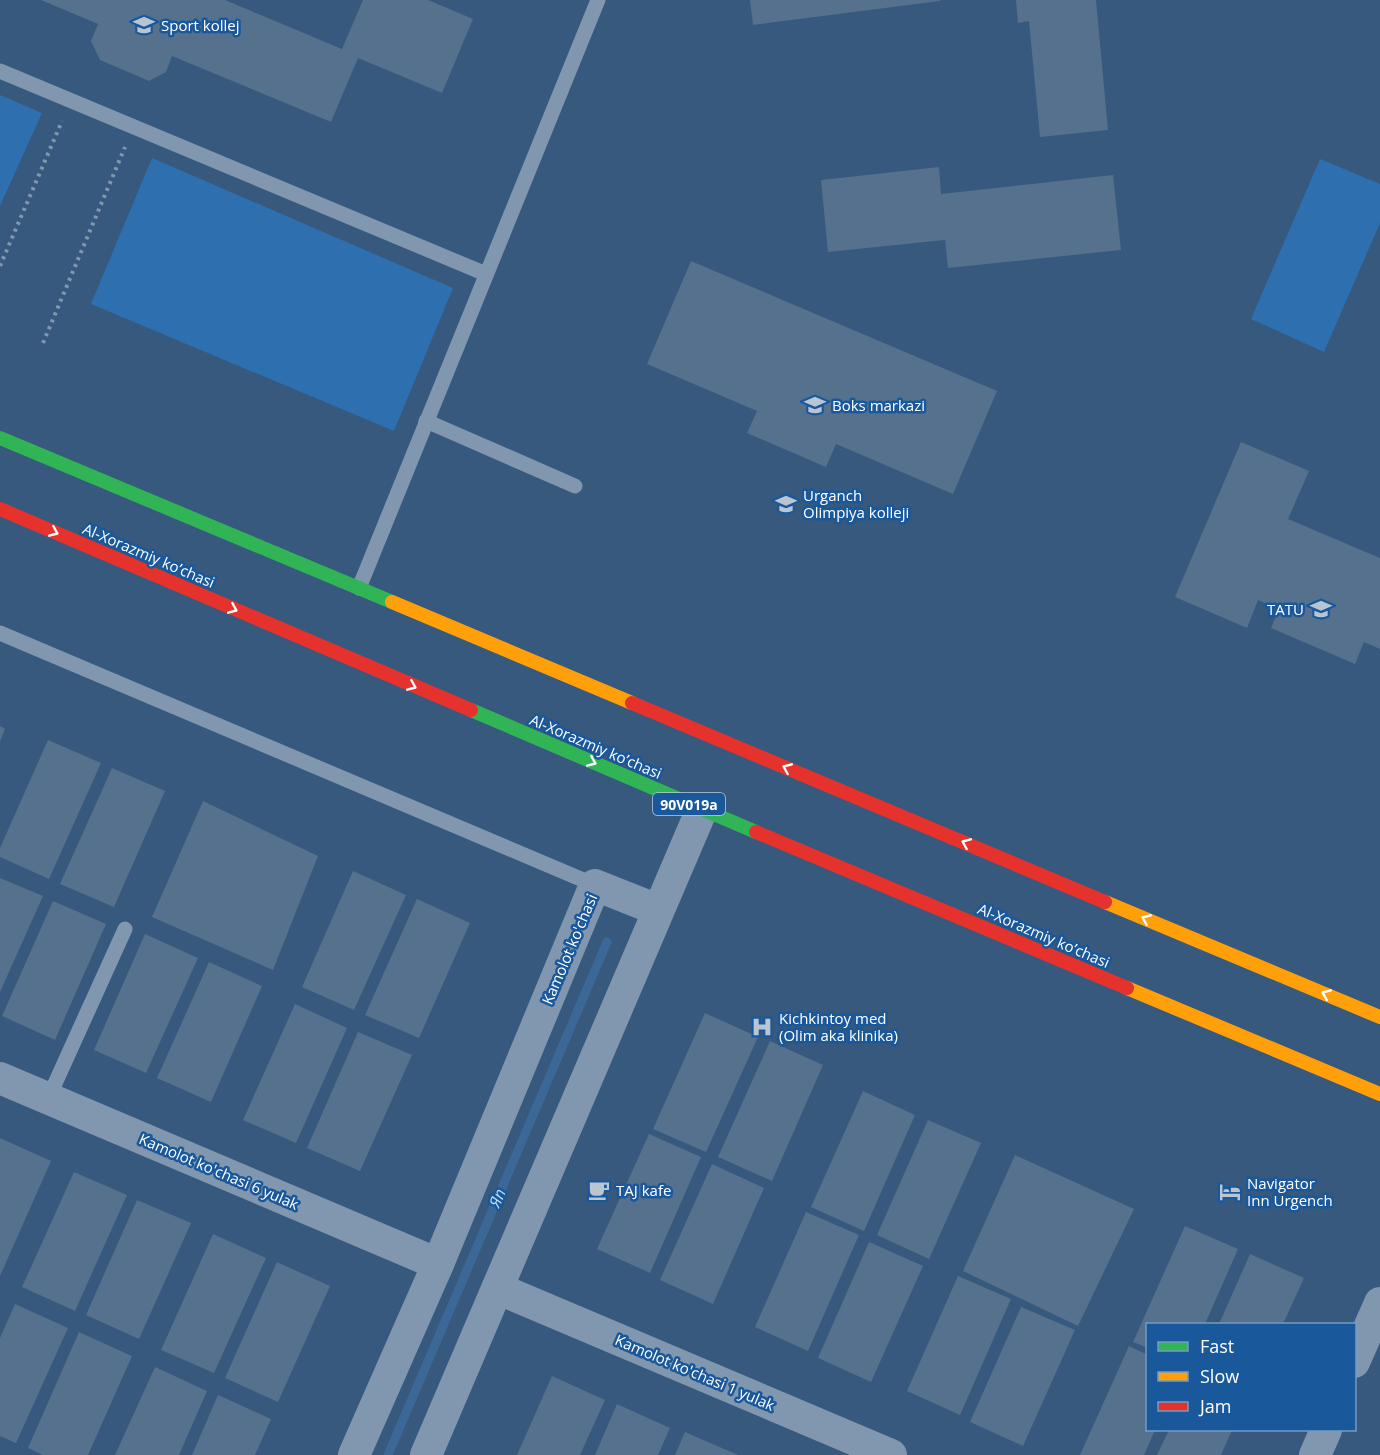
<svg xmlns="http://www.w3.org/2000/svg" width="1380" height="1455" font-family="'Open Sans',sans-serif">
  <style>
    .green { fill: #2e6fb0 }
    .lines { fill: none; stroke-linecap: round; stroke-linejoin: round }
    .stream { stroke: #3b6896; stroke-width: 9 }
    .building { fill: #55718d }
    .path { stroke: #8197af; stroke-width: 4; stroke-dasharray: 3 4.5; stroke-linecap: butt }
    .lane { stroke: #8197af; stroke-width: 15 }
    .street { stroke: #8197af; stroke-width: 32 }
    .fast { stroke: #30b455; stroke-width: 14 }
    .slow { stroke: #ff9f0a; stroke-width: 14 }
    .jam { stroke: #e5322d; stroke-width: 14 }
    .oneway { stroke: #fff }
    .labels { text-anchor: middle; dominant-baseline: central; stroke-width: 5; stroke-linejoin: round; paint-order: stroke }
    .shield { fill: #19589a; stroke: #bacde1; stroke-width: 1.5 }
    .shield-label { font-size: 14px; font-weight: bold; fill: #fff }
    .poi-label { font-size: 15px; fill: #fff; stroke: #19589a; text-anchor: start }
    .street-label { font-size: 15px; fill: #fff; stroke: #19589a }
    .water-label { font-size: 16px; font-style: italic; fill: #bbdaf8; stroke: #19589a }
  </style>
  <rect width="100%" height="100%" fill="#36597d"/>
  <g class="green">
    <path d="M0,95L42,113L0,206Z"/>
    <path d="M152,158L453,288L394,431L91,304Z"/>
    <path d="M1320,159L1380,184V223L1324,352L1251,319Z"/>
  </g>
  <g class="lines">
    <path class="stream" d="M388,1455L607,942"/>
  </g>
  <g class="building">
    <path d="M41,0H225L342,49L363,0H428L473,19L442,93L358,58L331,122L172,56L166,72L149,81L100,60L91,41L98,24Z"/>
    <path d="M750,0H940V1L753,25Z"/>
    <path d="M1016,0H1096L1108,130L1040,137L1029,21L1018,23Z"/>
    <path d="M939,167L941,194L1113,175L1121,250L948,268L945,240L828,252L821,180Z"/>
    <path d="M691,261L997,391L953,494L836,444L826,467L747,433L757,411L647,364Z"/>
    <path d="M1241,442L1309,471L1288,519L1380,558V649L1364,642L1355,664L1271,628L1279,609L1258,600L1247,628L1175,597Z"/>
    <path d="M0,726L5,729L0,741Z"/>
    <path d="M48,740L101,763L49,879L0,857V848Z"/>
    <path d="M112,768L165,791L114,907L60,884Z"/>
    <path d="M203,801L318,856L273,970L152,917Z"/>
    <path d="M353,871L406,895L354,1010L302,987Z"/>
    <path d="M0,878L43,896L0,992Z"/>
    <path d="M417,899L470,923L419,1038L365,1015Z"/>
    <path d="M53,901L106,924L55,1040L2,1016Z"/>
    <path d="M145,934L198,958L146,1073L94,1050Z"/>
    <path d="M209,962L262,986L211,1102L157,1078Z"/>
    <path d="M295,1004L347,1028L296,1143L243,1120Z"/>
    <path d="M705,1013L758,1037L706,1152L653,1129Z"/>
    <path d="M358,1032L412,1055L360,1171L307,1148Z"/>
    <path d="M770,1041L823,1065L772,1181L718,1157Z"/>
    <path d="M863,1091L915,1115L864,1231L811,1207Z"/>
    <path d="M928,1120L981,1143L929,1259L877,1235Z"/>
    <path d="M649,1134L701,1157L650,1273L597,1249Z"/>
    <path d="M0,1138L51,1161L0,1276Z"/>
    <path d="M1015,1155L1134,1209L1078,1326L963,1271Z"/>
    <path d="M712,1164L764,1188L713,1304L660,1280Z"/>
    <path d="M74,1172L127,1195L75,1311L22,1287Z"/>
    <path d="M137,1200L191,1223L139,1339L86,1315Z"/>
    <path d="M806,1212L859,1235L808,1351L755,1327Z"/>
    <path d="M1185,1226L1238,1249L1205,1324H1148V1348L1133,1342Z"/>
    <path d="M213,1234L266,1258L214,1373L161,1350Z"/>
    <path d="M869,1242L923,1266L871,1382L818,1358Z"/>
    <path d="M1250,1254L1304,1278L1283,1324H1219Z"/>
    <path d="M277,1262L330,1286L278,1402L225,1378Z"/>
    <path d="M958,1276L1011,1299L960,1415L907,1391Z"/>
    <path d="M15,1304L68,1328L16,1443L0,1436V1338Z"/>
    <path d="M1021,1307L1075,1330L1023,1446L970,1422Z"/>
    <path d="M79,1332L132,1356L88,1455H43L28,1448Z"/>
    <path d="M1129,1346L1148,1355V1430H1155L1144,1455H1080Z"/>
    <path d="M155,1367L207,1391L179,1455H115Z"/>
    <path d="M552,1376L605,1400L580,1455H517Z"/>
    <path d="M218,1395L271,1419L255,1455H192Z"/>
    <path d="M617,1404L670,1428L658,1455H595Z"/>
    <path d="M1169,1430H1232L1221,1455H1157Z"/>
    <path d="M685,1432L738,1455H675Z"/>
  </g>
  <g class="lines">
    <g class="path">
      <path d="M0,266L62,121"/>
      <path d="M43,343L125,147"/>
    </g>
    <g class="lane">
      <path d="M0,71L486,274"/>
      <path d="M426,421L575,486"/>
      <path d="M359,588L598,0"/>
      <path d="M0,633L595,885"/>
      <path d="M48,1099L125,929"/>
    </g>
    <g class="street">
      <path d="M0,1078L438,1264"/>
      <path d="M499,1289L891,1455"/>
      <path d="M1354,1362L1380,1303"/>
      <path d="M354,1455L438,1264L595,885L658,910"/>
      <path d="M426,1455L702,809"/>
      <path d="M1315,1455L1326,1430"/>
    </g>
    <g class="fast">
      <path d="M0,438L392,602"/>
      <path d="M471,710L756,832"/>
    </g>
    <g class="slow">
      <path d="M392,602L632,703"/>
      <path d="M1105,902L1380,1017"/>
      <path d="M1127,988L1380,1094"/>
    </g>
    <g class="jam">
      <path d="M0,509L471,710"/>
      <path d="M632,703L1105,902"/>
      <path d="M756,832L1127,988"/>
    </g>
  </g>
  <defs><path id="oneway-chevron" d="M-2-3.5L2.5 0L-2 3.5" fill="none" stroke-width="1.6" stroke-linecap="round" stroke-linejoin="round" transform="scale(1.5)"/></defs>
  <g class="oneway">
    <use href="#oneway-chevron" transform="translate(54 532) rotate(23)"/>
    <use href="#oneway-chevron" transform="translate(233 609) rotate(23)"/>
    <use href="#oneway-chevron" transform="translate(412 686) rotate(23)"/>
    <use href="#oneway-chevron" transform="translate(592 762) rotate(23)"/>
    <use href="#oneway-chevron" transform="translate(787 768) rotate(-157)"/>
    <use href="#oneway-chevron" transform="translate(966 843) rotate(-157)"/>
    <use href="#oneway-chevron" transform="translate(1146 919) rotate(-157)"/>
    <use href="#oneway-chevron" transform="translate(1326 994) rotate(-157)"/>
  </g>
  <defs>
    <symbol id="university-bare" viewBox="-9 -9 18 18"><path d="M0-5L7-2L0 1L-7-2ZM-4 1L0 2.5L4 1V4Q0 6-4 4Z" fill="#b9c5d2" stroke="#19589a" stroke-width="2.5" paint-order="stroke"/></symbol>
    <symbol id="hospital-bare" viewBox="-9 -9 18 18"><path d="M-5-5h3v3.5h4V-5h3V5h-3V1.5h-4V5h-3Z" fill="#b9c5d2" stroke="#19589a" stroke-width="2.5" paint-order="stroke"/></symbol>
    <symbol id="cafe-bare" viewBox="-9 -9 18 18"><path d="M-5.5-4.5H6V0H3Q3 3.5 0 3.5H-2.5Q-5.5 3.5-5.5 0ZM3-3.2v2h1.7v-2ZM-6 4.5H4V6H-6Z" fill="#b9c5d2" stroke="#19589a" stroke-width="2.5" paint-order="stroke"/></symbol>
    <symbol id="hotel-bare" viewBox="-9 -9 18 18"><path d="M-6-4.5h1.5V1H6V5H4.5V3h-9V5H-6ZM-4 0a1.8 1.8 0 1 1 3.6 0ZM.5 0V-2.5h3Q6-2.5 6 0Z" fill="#b9c5d2" stroke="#19589a" stroke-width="2.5" paint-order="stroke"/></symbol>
  </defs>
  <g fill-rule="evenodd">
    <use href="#university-bare" x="129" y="10" width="30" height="30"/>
    <use href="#university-bare" x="800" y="390" width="30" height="30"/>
    <use href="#university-bare" x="771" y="489" width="30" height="30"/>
    <use href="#university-bare" x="1306" y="594" width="30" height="30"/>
    <use href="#hospital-bare" x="747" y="1012" width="30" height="30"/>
    <use href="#cafe-bare" x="584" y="1175" width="30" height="30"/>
    <use href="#hotel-bare" x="1215" y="1177" width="30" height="30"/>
  </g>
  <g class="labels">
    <rect class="shield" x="653" y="793" width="72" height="22" rx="4.5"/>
    <g class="shield-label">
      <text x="689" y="804">90V019a</text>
    </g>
    <g class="poi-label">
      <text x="161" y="25">Sport kollej</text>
      <text x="832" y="405">Boks markazi</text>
      <text x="803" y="495">Urganch<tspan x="803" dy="17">Olimpiya kolleji</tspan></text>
      <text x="1304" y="609" text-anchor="end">TATU</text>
      <text x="779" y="1018">Kichkintoy med<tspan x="779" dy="17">(Olim aka klinika)</tspan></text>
      <text x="1247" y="1183">Navigator<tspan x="1247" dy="17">Inn Urgench</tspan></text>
      <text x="616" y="1190">TAJ kafe</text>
    </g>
    <g class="street-label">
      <text transform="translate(149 555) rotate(23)">Al-Xorazmiy ko’chasi</text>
      <text transform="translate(596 746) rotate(23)">Al-Xorazmiy ko’chasi</text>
      <text transform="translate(1044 935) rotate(23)">Al-Xorazmiy ko’chasi</text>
      <text transform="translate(569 949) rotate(-67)">Kamolot ko'chasi</text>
      <text transform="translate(219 1171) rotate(23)">Kamolot ko'chasi 6 yulak</text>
      <text transform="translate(695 1372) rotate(23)">Kamolot ko'chasi 1 yulak</text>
    </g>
    <g class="water-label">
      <text transform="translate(497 1198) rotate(-67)">Яп</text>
    </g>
  </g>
  <rect x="1146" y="1323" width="210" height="108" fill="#19589a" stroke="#759bc2" stroke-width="1.5"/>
  <rect x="1158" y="1342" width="30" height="9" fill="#30b455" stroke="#759bc2" stroke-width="1.5"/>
  <text x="1200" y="1353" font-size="18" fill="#ffffff">Fast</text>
  <rect x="1158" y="1372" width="30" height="9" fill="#ff9f0a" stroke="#759bc2" stroke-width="1.5"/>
  <text x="1200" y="1383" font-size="18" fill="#ffffff">Slow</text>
  <rect x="1158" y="1402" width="30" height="9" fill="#e5322d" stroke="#759bc2" stroke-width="1.5"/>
  <text x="1200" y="1413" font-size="18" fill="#ffffff">Jam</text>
</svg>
